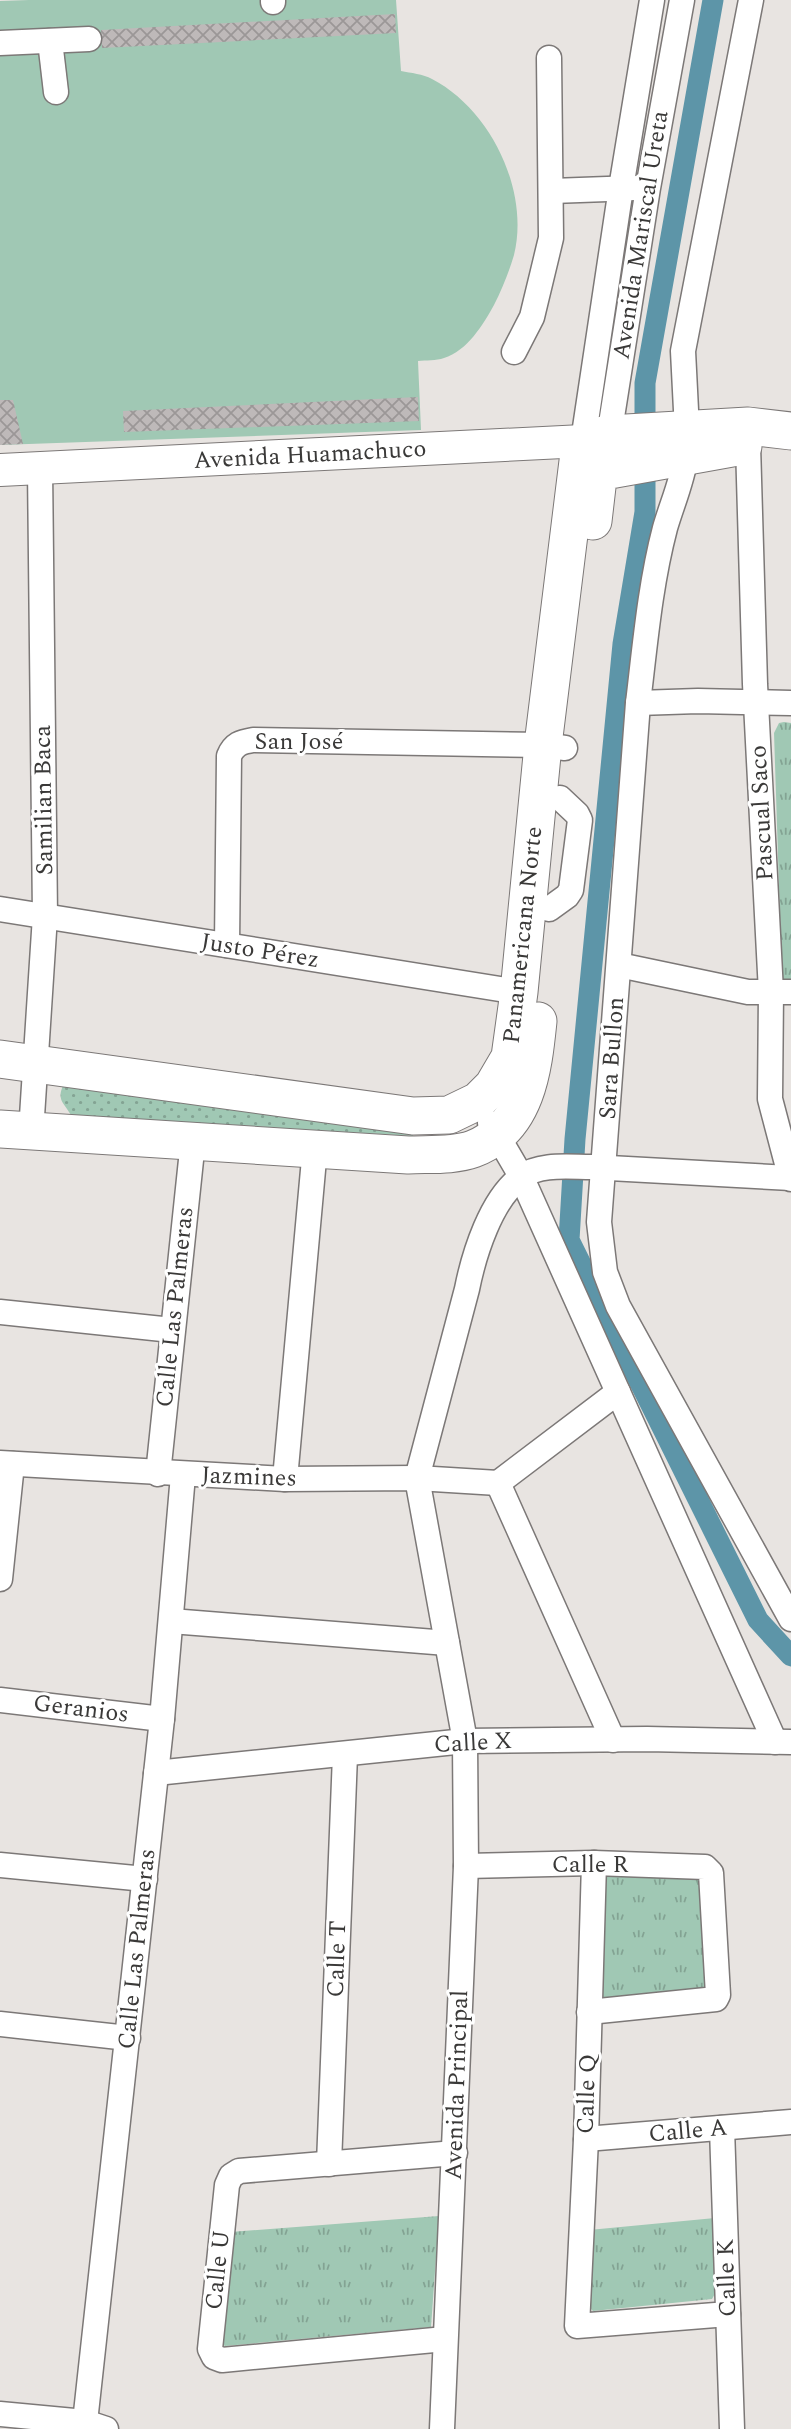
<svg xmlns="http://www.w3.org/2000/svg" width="791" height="2429" font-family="Spectral,serif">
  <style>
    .grass { fill: url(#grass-dots) }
    .park { fill: url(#park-tufts) }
    .garden { fill: #a0c8b4 }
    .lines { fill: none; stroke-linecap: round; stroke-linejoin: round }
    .canal { stroke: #5d95a8; stroke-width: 21 }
    .building { fill: url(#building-cross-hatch) }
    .minor-casing { stroke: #7c7877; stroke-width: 27 }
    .major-casing { stroke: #7c7877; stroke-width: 34 }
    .highway-casing { stroke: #7c7877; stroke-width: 39 }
    .minor { stroke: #fff; stroke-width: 24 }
    .major { stroke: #fff; stroke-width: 32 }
    .highway { stroke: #fff; stroke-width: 37 }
    .labels { text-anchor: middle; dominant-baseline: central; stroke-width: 6; stroke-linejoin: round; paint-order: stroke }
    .street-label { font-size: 24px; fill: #3a3938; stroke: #fff }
  </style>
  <defs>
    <pattern id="grass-dots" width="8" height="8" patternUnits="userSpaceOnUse" patternTransform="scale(1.75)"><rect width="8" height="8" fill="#a0c8b4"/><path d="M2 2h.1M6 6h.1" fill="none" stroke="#83a393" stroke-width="1.8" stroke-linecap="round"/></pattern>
    <pattern id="park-tufts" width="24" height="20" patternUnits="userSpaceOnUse" patternTransform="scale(1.75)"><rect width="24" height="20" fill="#a0c8b4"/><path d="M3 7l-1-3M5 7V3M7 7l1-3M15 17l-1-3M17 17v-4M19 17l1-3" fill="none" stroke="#83a393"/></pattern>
    <pattern id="building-cross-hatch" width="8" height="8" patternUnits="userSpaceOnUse" patternTransform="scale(1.75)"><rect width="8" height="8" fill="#beb9b9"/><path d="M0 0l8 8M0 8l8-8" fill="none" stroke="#9b9797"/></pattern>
  </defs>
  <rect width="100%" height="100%" fill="#e8e4e1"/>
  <path class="grass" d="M65,1081L414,1124L413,1136L71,1115C62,1100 56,1100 65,1081Z"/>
  <g class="park">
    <path d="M784,722L791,723V987L782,979L774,733L779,723Z"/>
    <path d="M600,1875L700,1876L706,1986L697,1993L603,2000L598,1994Z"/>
    <path d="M439,2216L431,2327L225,2346L217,2341L230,2232Z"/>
    <path d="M715,2218L716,2292L712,2299L593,2311L588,2306L589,2230Z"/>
  </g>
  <path class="garden" d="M29,0H396L401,71C411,73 423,74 432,79C490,109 530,190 514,255C509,272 502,289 494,305C483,325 467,351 444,358C436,361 426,360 418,361L421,430L0,445V1Z"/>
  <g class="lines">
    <path class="canal" d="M713,0L645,383V512L623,644L575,1139L569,1240L758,1620L791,1656"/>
  </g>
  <g class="building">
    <path d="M395,14L396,33L102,48L101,30Z"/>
    <path d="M418,397L419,421L124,432L123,411Z"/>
    <path d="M0,400H13L23,444L0,445Z"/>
  </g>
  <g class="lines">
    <defs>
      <g id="minor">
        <path d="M273,0V2"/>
        <path d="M50,41L56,92"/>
        <path d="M0,43L89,39"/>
        <path d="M552,191L635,188"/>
        <path d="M514,352L532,317L551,238L549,58"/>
        <path d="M687,430L683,351L751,0"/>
        <path d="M583,441L621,188L652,0"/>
        <path d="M748,445L755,684L771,992L770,1099L791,1179"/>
        <path d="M607,449L648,188L682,0"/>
        <path d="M686,456C682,482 672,504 665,528C650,585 645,645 638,703L599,1222L605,1272L618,1306L791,1619"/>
        <path d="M638,703L698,701L791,703"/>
        <path d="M0,909L519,992"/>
        <path d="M549,909L567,896L571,890L580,820L577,814L560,798"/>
        <path d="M227,945L229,756C234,744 241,742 253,740L543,745L565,748"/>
        <path d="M619,965L748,992H791"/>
        <path d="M490,1123L521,1176L775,1742"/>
        <path d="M31,1132L45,916L40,468"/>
        <path d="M0,1312L172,1330"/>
        <path d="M0,1463L285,1479L417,1478L498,1483"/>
        <path d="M158,1474L193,1141"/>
        <path d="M285,1479L315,1148"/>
        <path d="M498,1483L613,1740"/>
        <path d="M498,1483L618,1392"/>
        <path d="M0,1579L12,1464"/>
        <path d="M171,1621L447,1643"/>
        <path d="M0,1700L162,1719"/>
        <path d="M156,1773L465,1741L647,1739L791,1742"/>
        <path d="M594,1863L586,2139L577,2326L728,2314"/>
        <path d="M0,1865L145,1879"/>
        <path d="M466,1866L594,1863L705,1867L711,1873L718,1995L716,1999L589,2012"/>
        <path d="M0,2024L128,2038"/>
        <path d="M722,2128L732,2429"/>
        <path d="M586,2139L791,2122"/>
        <path d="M329,2164L345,1755"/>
        <path d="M445,2339L222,2360L214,2357L210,2349L227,2185L231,2176L239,2171L455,2153"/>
        <path d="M0,2414L85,2422L106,2429"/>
        <path d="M85,2422L162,1719L183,1475"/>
        <path d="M442,2429L466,1866L465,1741L417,1478L467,1289C474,1254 491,1199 521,1177C540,1163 569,1167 591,1167L791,1178"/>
      </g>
      <path id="major" d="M0,470L583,441L595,458"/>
      <g id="highway">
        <path d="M593,521L598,478L604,471L743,446"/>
        <path d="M0,1059L413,1116L449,1115L478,1101L493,1086L510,1057L519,992L543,745L580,445L589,438L609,434L748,426L791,431"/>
        <path d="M0,1129L408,1155C429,1154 454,1156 473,1149C527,1128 533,1070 538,1021"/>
      </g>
    </defs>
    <use href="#minor" class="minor-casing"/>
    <use href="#major" class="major-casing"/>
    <use href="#highway" class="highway-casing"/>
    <use href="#minor" class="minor"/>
    <use href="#major" class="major"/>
    <use href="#highway" class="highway"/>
  </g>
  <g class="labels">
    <g class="street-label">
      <text transform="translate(641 235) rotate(-81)">Avenida Mariscal Ureta</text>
      <text transform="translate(310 455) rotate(-3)">Avenida Huamachuco</text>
      <text x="299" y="742">San José</text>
      <text transform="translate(44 800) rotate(-91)">Samilian Baca</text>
      <text transform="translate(762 813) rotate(-93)">Pascual Saco</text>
      <text transform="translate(523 935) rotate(-84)">Panamericana Norte</text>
      <text transform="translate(260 951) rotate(9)">Justo Pérez</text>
      <text transform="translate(612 1058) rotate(-86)">Sara Bullon</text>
      <text transform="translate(175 1307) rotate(-84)">Calle Las Palmeras</text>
      <text transform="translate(249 1477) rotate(2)">Jazmines</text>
      <text transform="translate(81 1709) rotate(7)">Geranios</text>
      <text transform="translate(473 1743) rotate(-3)">Calle X</text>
      <text x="590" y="1865">Calle R</text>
      <text transform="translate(137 1949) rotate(-84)">Calle Las Palmeras</text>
      <text transform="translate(337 1959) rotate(-88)">Calle T</text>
      <text transform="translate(457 2085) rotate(-88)">Avenida Principal</text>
      <text transform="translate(587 2094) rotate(-88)">Calle Q</text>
      <text transform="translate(688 2131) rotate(-5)">Calle A</text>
      <text transform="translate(218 2270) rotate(-84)">Calle U</text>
      <text transform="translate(727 2278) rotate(-92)">Calle K</text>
    </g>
  </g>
</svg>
